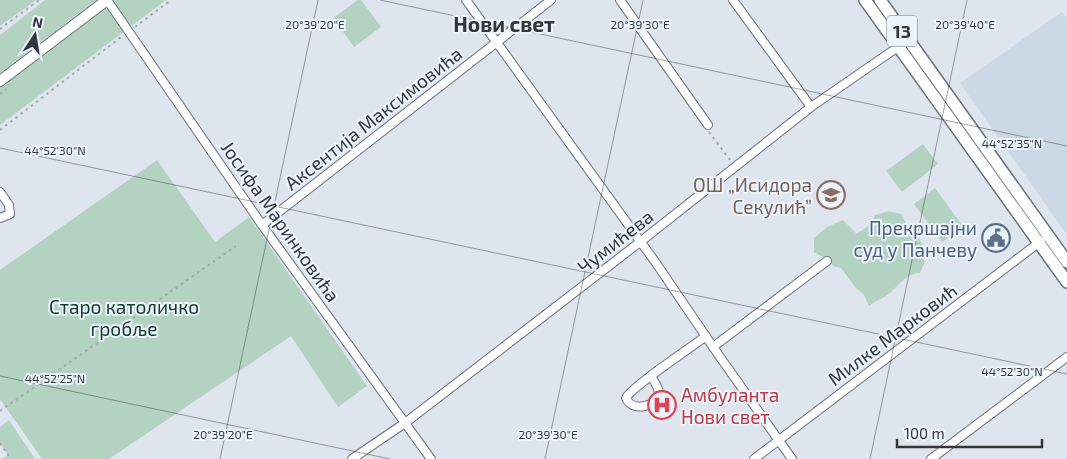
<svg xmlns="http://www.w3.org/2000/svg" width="1067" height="459" font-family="'Exo 2',sans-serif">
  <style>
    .built { fill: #cdd8e7 }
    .green { fill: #b4d2c1 }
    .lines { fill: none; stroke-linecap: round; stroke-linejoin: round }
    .street-casing { stroke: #6a7079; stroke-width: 10 }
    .secondary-casing { stroke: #6a7079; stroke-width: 12 }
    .primary-casing { stroke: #6a7079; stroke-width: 14 }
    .path { stroke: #a2a8af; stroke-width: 2; stroke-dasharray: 2.5 4; stroke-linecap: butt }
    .street { stroke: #fff; stroke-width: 8 }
    .secondary { stroke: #fff; stroke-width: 10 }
    .primary { stroke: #fff; stroke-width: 11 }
    .ticks { fill: none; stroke: #34363a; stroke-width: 1; stroke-opacity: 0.45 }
    .labels { text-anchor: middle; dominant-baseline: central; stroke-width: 4; stroke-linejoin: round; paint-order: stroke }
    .shield { fill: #ebf3fc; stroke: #6b6f74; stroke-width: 1 }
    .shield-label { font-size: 18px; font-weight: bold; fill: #34363a }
    .street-label { font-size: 19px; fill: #34363a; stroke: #ebf3fc }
    .education-label { font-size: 19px; fill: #785e54; stroke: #ebf3fc; text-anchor: end }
    .service-label { font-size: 19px; fill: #4e5e75; stroke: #ebf3fc; text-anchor: end }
    .park-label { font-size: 19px; fill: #113a28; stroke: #ebf3fc }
    .health-label { font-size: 19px; fill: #be3a42; stroke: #ebf3fc; text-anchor: start }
    .quarter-label { font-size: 21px; font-weight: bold; fill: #34363a; stroke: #ebf3fc }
    .ticks-label { font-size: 12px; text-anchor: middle; fill: #34363a; stroke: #ebf3fc; stroke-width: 4; stroke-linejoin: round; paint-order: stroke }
  </style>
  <rect width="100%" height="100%" fill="#dee5ef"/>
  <path class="built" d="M1062,12L1067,18V235L960,83Z"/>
  <g class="green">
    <path d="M0,0H36L0,26Z"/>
    <path d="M45,0H96L0,73V35Z"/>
    <path d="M115,0H166L0,125V86Z"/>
    <path d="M358,0H361L381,27L354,47L333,18Z"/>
    <path d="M923,144L938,164L902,192L886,171Z"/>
    <path d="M157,160L215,242L249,217L367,386L338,407L291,336L109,459H42L0,399V270Z"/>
    <path d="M935,188L963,227L942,242L914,204Z"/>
    <path d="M888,211L901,214L908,228L920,240L925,252L924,264L920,273C907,273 899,285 890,293C884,298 875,301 869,306L864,295L855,287L841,268L833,266L827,259L814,252V238L827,227L843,220L856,233C866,229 870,225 875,215Z"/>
    <path d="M9,420L35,459H2L8,455L0,443V427Z"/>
  </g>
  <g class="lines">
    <defs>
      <g id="street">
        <path d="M107,0L262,225L431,459"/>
        <path d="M466,0L656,263L713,347L792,459"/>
        <path d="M620,0L708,125"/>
        <path d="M733,0L811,107"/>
        <path d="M0,192L9,205L10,214L0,218"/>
        <path d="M262,225L551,0"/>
        <path d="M713,347L827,261"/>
        <path d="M651,376C654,381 660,389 659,395C656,406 632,413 626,398C631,387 692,347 706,336"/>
        <path d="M352,459L405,423L640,242L811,107L898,47"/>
        <path d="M754,459L1041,241"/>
        <path d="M931,459L1067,357"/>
      </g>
      <path id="secondary" d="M0,81L107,0"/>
      <g id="primary">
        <path d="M865,0L1067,282"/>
        <path d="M880,0L1067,262"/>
      </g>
    </defs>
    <use href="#street" class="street-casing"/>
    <use href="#secondary" class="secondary-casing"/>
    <use href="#primary" class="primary-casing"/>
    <g class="path">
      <path d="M135,27L171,0"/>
      <path d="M0,29L39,0"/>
      <path d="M0,94L6,89"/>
      <path d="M0,130L121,37"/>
      <path d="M709,132L730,160"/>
      <path d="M0,411L236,246"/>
      <path d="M0,443L11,459"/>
    </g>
    <use href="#street" class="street"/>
    <use href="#secondary" class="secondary"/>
    <use href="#primary" class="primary"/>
  </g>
  <path class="ticks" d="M380,0L1067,146M0,148L1067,374M0,376L390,459M220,459L318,0M545,459L643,0M870,459L967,0"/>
  <defs>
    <symbol id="school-ring" viewBox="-11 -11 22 22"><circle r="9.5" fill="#ebf3fc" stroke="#8d6e63" stroke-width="1.5"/><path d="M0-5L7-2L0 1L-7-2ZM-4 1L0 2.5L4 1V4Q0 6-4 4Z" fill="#8d6e63"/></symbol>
    <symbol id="civic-ring" viewBox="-11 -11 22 22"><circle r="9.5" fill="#ebf3fc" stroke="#5c6f8a" stroke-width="1.5"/><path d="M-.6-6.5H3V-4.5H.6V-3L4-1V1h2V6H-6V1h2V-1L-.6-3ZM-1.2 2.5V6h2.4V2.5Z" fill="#5c6f8a"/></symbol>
    <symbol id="hospital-ring" viewBox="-11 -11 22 22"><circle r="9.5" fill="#ebf3fc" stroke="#e0444e" stroke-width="1.5"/><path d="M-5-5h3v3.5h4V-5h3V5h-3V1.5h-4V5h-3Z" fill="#e0444e"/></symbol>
  </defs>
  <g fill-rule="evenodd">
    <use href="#school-ring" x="815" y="179" width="32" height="32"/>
    <use href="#civic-ring" x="980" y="222" width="32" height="32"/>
    <use href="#hospital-ring" x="646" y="389" width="32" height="32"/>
  </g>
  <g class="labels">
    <rect class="shield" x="887" y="15.5" width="30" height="31" rx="4"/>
    <g class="shield-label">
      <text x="902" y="31">13</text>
    </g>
    <g class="street-label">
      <text transform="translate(373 118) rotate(-38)">Аксентија Максимовића</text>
      <text transform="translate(281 221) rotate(55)">Јосифа Маринковића</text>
      <text transform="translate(615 241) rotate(-38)">Чумићева</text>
      <text transform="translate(892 334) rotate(-37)">Милке Марковић</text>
    </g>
    <g class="education-label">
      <text x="812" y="184">ОШ „Исидора<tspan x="812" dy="22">Секулић”</tspan></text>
    </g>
    <g class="service-label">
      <text x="977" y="227">Прекршајни<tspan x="977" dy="22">суд у Панчеву</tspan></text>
    </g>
    <g class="park-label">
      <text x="124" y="306">Старо католичко<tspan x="124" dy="22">гробље</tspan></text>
    </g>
    <g class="health-label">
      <text x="681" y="394">Амбуланта<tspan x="681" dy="22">Нови свет</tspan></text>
    </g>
    <g class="quarter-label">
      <text x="504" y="23">Нови свет</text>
    </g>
  </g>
  <g class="ticks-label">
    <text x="315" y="29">20°39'20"E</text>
    <text x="640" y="29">20°39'30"E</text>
    <text x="965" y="29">20°39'40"E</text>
    <text x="1012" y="148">44°52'35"N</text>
    <text x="55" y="155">44°52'30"N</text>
    <text x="1012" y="376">44°52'30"N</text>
    <text x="55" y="383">44°52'25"N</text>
    <text x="223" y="439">20°39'20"E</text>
    <text x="548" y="439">20°39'30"E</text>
  </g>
  <g transform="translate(35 35) rotate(12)" stroke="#ebf3fc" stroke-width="4" paint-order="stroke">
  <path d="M0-4L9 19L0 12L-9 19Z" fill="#34363a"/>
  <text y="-8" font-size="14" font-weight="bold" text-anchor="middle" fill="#34363a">N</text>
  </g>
  <path d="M897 439v8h145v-8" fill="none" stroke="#34363a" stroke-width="2.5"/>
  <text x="904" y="439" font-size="15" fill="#34363a" stroke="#ebf3fc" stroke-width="4" paint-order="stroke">100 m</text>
</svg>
